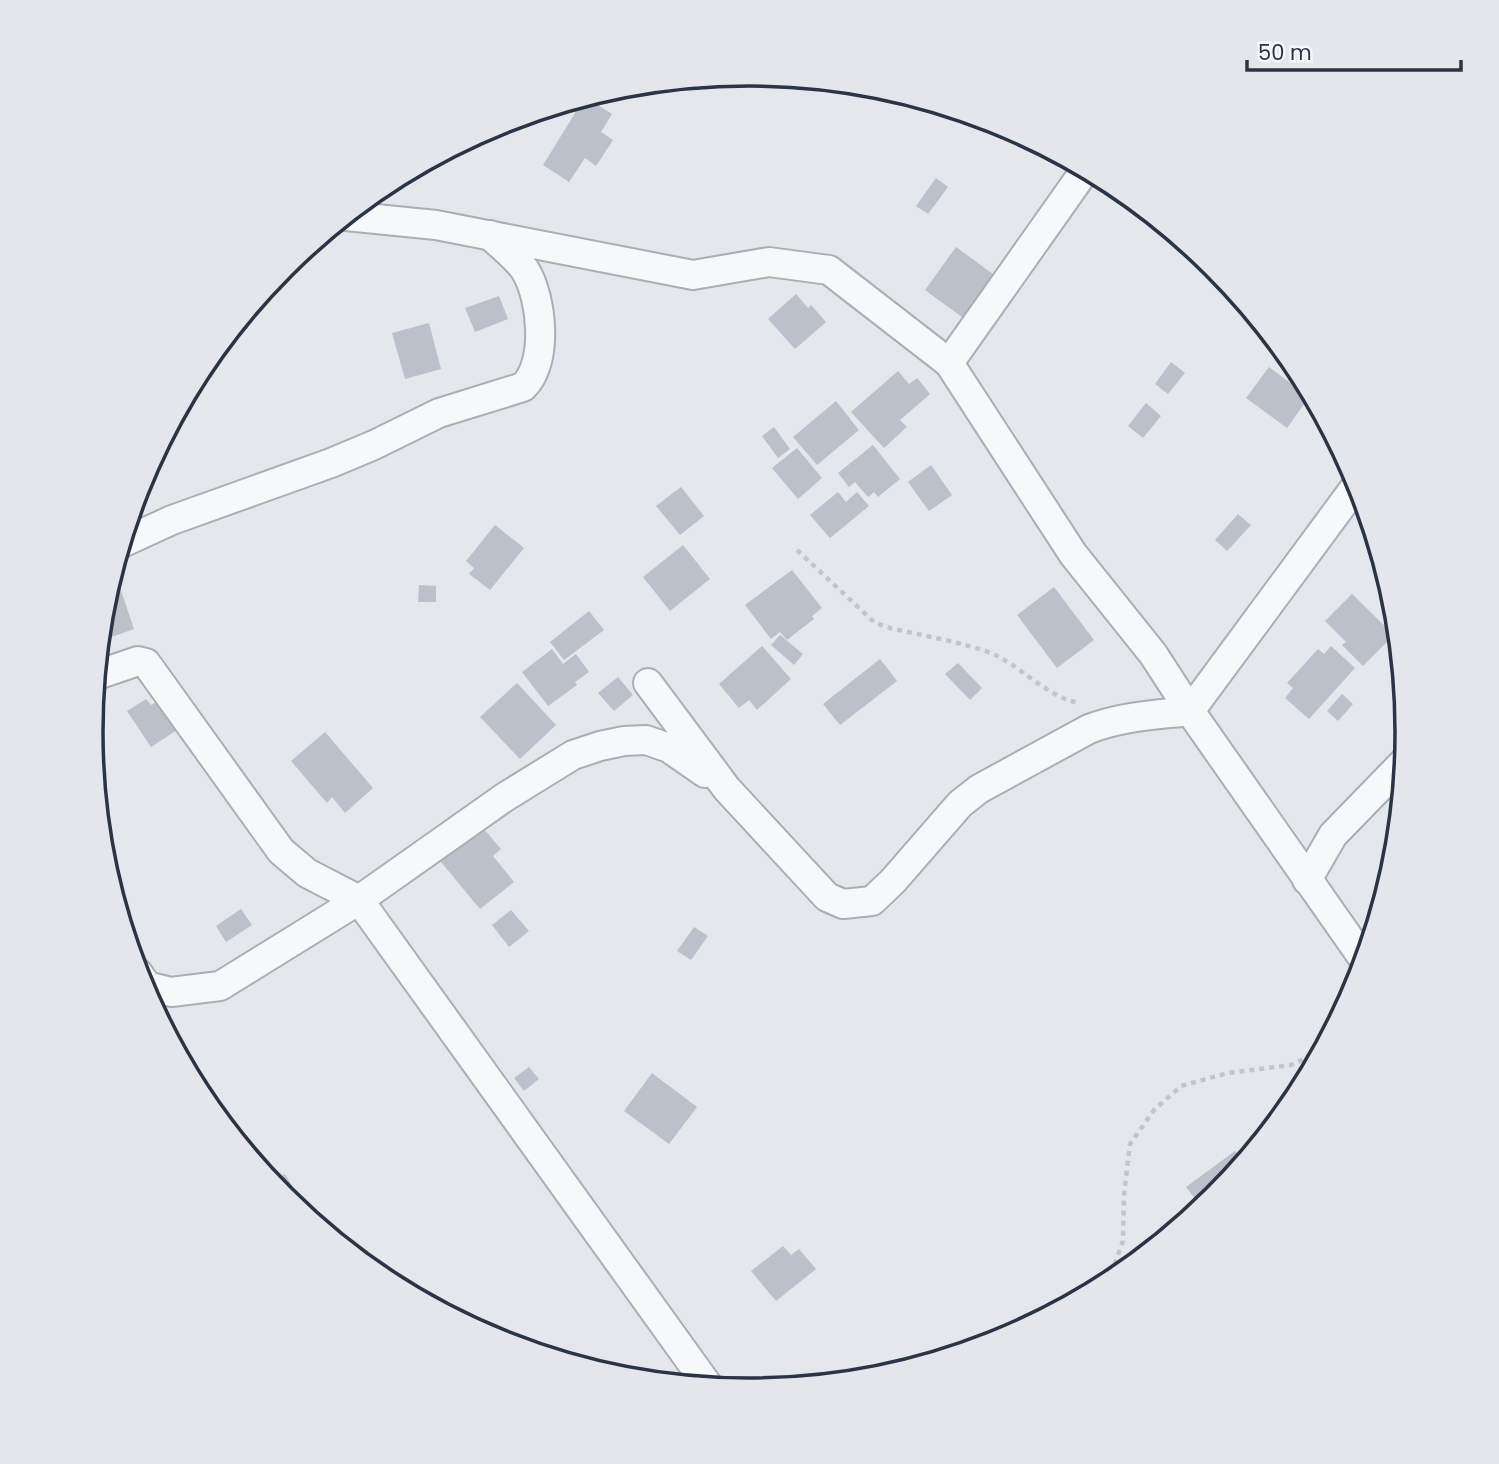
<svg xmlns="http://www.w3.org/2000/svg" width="1499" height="1464" font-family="Poppins,sans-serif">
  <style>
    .building { fill: #bbc0ca }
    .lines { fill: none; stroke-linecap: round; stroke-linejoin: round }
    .minor-casing { stroke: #a9aeb7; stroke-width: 32 }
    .path { stroke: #c2c5cb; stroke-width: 4.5; stroke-dasharray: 5 5; stroke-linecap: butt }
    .minor { stroke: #f7f8fa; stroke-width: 28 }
    .rim { fill: none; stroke: #2b3445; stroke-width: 3.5 }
  </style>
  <rect width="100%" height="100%" fill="#e4e7ec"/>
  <g class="building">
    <path d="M585,97L612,114L601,132L613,140L596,166L585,158L569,182L543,165Z"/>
    <path d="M936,178L948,187L928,214L916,206Z"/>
    <path d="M956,247L997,277L966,320L925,290Z"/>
    <path d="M796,294L808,308L811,305L826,322L795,349L768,319Z"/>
    <path d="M499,296L508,319L475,332L465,308Z"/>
    <path d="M429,323L441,369L405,379L392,333Z"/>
    <path d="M1171,362L1185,373L1168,394L1155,384Z"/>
    <path d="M1269,367L1309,397L1287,428L1246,398Z"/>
    <path d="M898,371L909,384L917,378L930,394L900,420L907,427L884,448L851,412Z"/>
    <path d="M836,401L859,430L817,465L793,437Z"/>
    <path d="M1146,403L1161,416L1143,438L1128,426Z"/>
    <path d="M774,427L790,449L778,458L762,436Z"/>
    <path d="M873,445L900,479L878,497L874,492L868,497L855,482L849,487L838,473Z"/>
    <path d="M797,448L822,478L798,499L772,468Z"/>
    <path d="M931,465L952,495L929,511L908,482Z"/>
    <path d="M681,487L704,516L680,535L656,506Z"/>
    <path d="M838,492L846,502L857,492L869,506L830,538L810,515Z"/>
    <path d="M1238,514L1251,525L1227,551L1215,540Z"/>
    <path d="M495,525L524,548L490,590L469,574L474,568L466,561Z"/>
    <path d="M683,545L710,579L670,611L643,577Z"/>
    <path d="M114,570L134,629L100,641L104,603Z"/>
    <path d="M792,570L822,608L812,616L814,619L787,640L780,632L771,639L745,605Z"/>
    <path d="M419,585L436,586V602H418Z"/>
    <path d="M1054,587L1094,640L1057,668L1017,615Z"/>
    <path d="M1352,594L1394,635L1363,666L1342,645L1346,642L1325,621Z"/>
    <path d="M589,611L604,630L564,660L550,642Z"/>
    <path d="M780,635L803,654L794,665L771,645Z"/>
    <path d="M762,646L791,679L757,710L749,700L739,708L719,684Z"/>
    <path d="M1331,646L1355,668L1309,719L1285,698L1293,688L1287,683L1318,649L1324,654Z"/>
    <path d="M552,649L563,664L576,654L589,672L575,682L577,685L548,706L522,672Z"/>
    <path d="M880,659L897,681L840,725L823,704Z"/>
    <path d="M958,663L982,688L970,700L945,674Z"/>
    <path d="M618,677L633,695L614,711L598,693Z"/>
    <path d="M517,683L556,725L520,759L480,717Z"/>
    <path d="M1342,694L1353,704L1338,721L1327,711Z"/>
    <path d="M167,695L186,724L151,747L127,711L146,699L151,705Z"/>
    <path d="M325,732L373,788L345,813L332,797L327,803L291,761Z"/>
    <path d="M478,822L501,849L493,856L514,882L480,909L436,856Z"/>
    <path d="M241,909L252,925L226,942L216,926Z"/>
    <path d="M511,910L529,931L509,947L492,925Z"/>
    <path d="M694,927L708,936L691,960L677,951Z"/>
    <path d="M529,1067L539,1079L524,1091L514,1078Z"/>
    <path d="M652,1073L697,1107L669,1144L624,1111Z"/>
    <path d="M1235,1151L1244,1162L1215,1198L1202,1208L1186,1187Z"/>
    <path d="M285,1174L295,1191L284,1198L271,1182Z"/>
    <path d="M783,1246L791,1255L799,1249L816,1269L776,1301L751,1271Z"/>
  </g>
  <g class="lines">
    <defs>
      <g id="minor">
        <path d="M346,216L436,225L693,275L769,262L829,270L949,363L1073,554L1153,654L1190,711L1365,961"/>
        <path d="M949,363L1086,169"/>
        <path d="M122,543L172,520L331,463L374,445L439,413L523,387C549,363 542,297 525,270C516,257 501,246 490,235"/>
        <path d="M97,675L138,661L146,663L281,851L307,873L359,900L709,1387"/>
        <path d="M648,683L727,789L827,897L843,904L872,901L893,881L960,804L979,789L1089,729C1122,716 1156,715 1190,711L1359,482"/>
        <path d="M1307,880L1333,835L1405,761"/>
        <path d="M138,973L147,986L171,992L220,986L359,900L505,797L573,755L600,746L624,741L646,740L669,748L705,773"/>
      </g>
    </defs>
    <use href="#minor" class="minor-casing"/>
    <g class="path">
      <path d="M797,550L874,622L886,627C918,635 964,642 993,654C1022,667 1047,697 1079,703"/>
      <path d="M1108,1283L1123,1241L1124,1195L1130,1144L1154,1110L1181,1086L1228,1073L1291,1065L1304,1059L1315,1050L1352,995"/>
    </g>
    <use href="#minor" class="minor"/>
  </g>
  <path d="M0 0H1499V1464H0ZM103 732a646 646 0 1 1 1292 0a646 646 0 1 1-1292 0Z" fill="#e4e6eb" fill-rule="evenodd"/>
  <path class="rim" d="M103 732a646 646 0 1 1 1292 0a646 646 0 1 1-1292 0Z"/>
  <path d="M1247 60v10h214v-10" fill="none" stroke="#2b3445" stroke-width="3.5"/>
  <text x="1258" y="60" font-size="21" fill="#2b3445" stroke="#f4f6f9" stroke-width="5" paint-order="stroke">50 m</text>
</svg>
